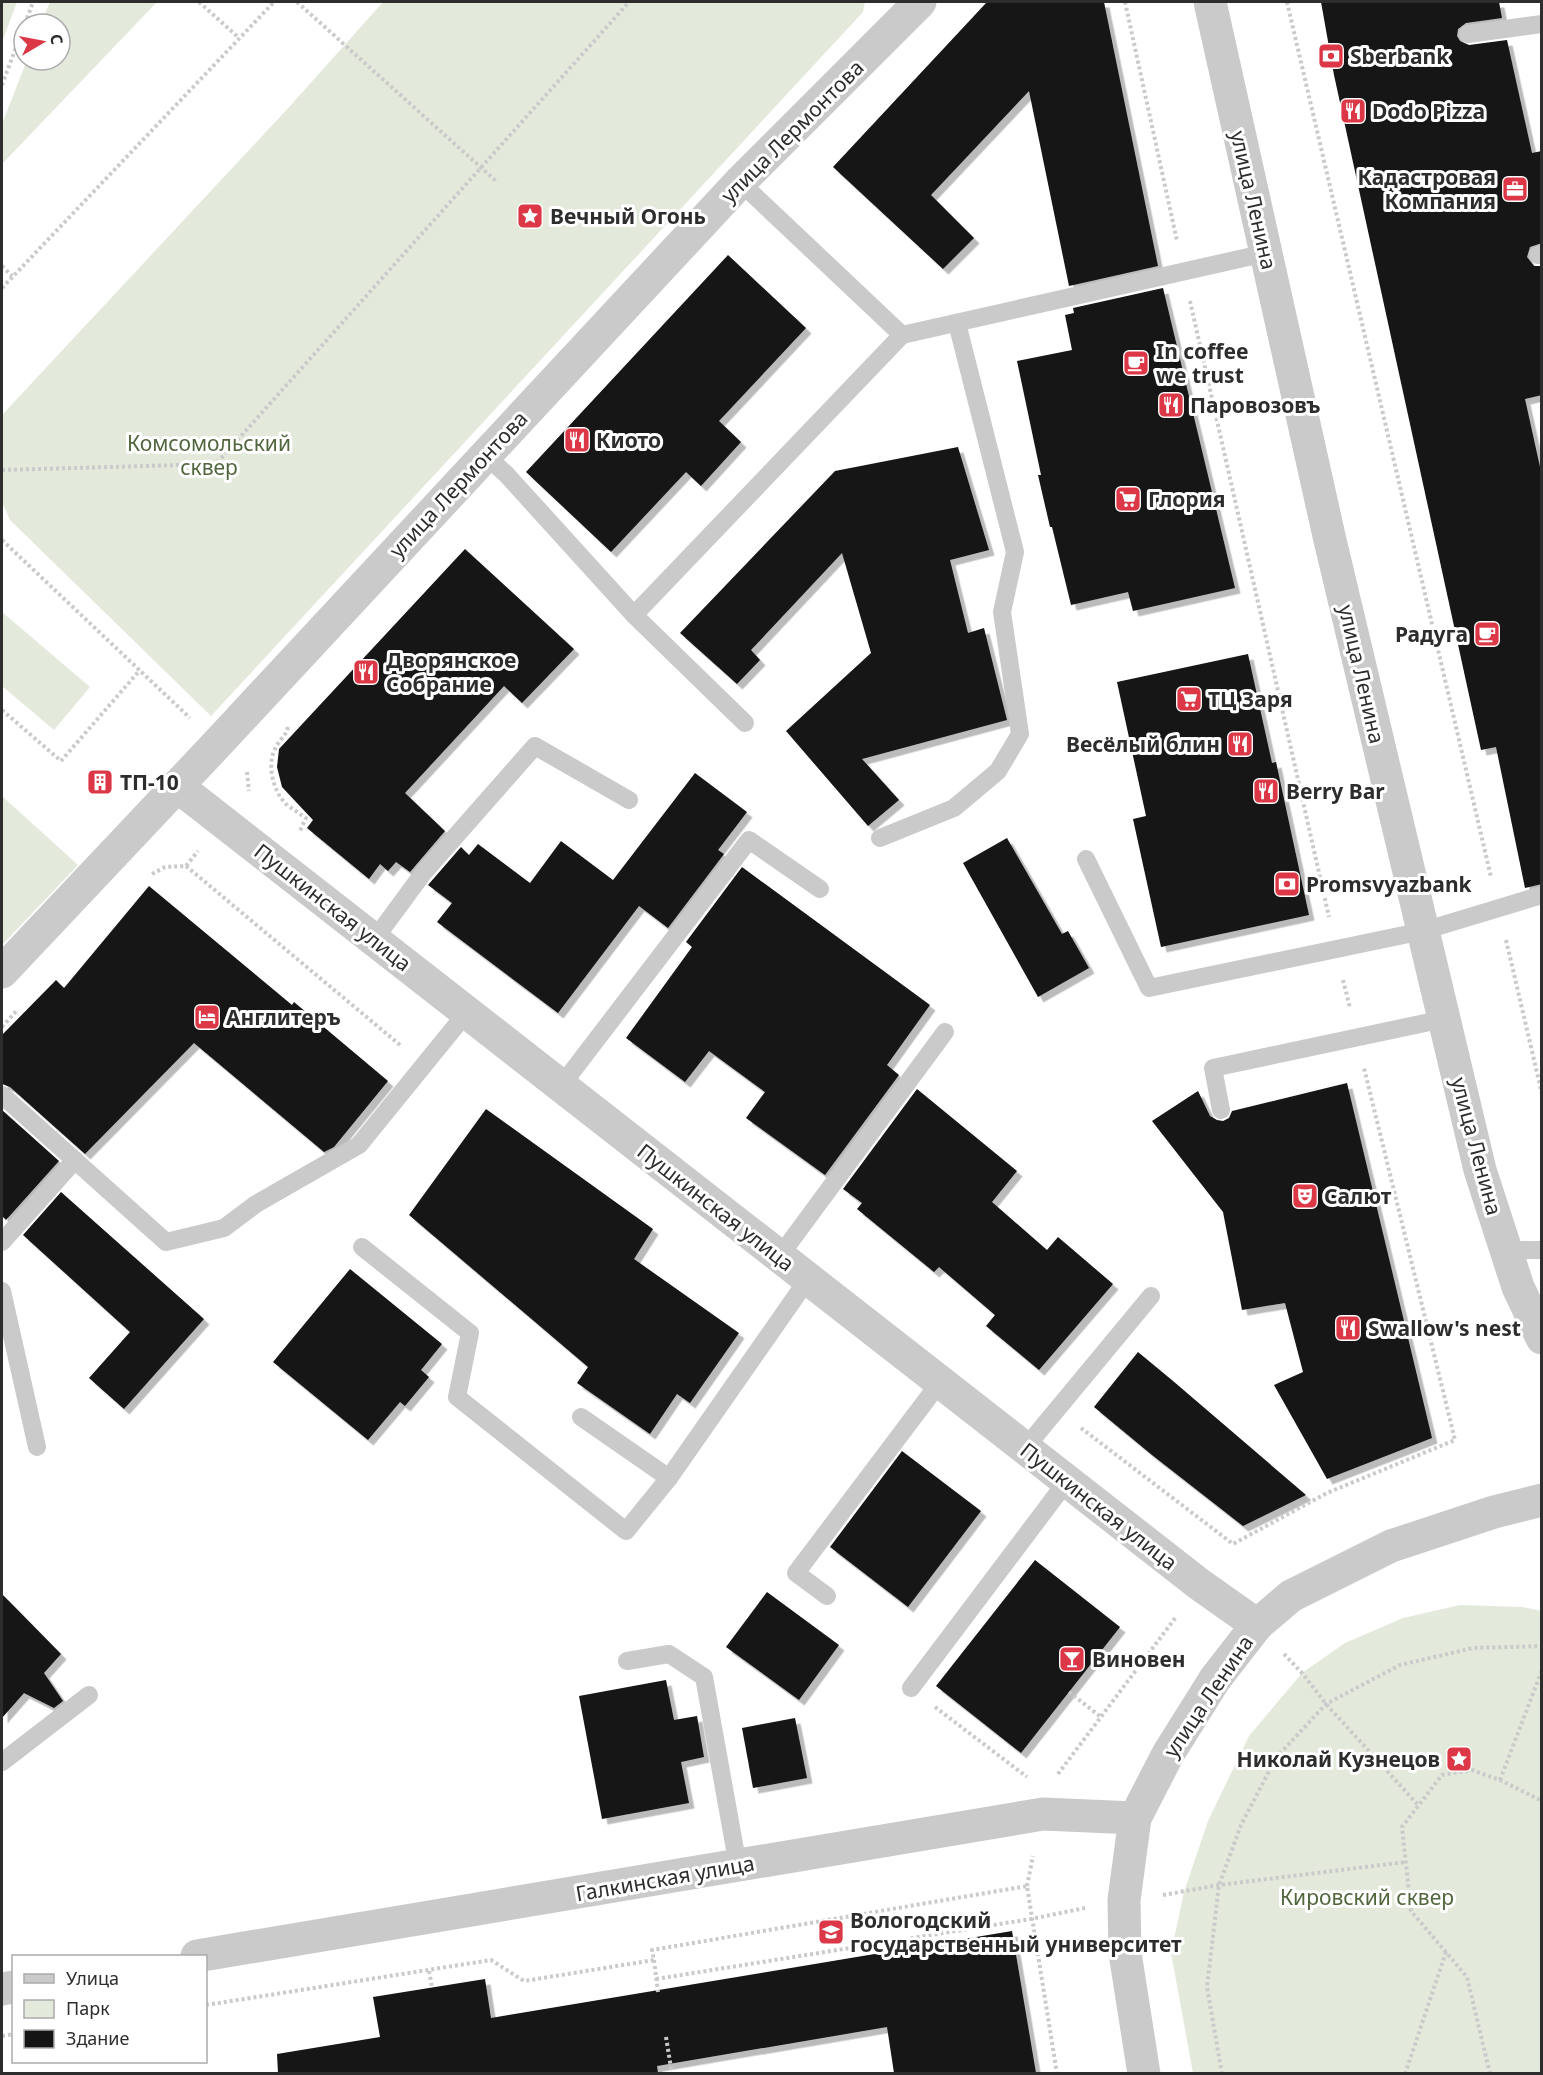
<svg xmlns="http://www.w3.org/2000/svg" width="1543" height="2075" font-family="'Noto Sans',sans-serif">
  <style>
    .green { fill: #e3eadb }
    .building { fill: #141414; filter: url(#shadow) }
    .lines { fill: none; stroke-linecap: round; stroke-linejoin: round }
    .path { stroke: #cacaca; stroke-width: 4; stroke-dasharray: 3 3; stroke-linecap: butt }
    .service { stroke: #cacaca; stroke-width: 18 }
    .minor { stroke: #cacaca; stroke-width: 33 }
    .labels { text-anchor: middle; dominant-baseline: central; stroke-width: 6; stroke-linejoin: round; paint-order: stroke }
    .poi-label { font-size: 21px; font-weight: bold; fill: #2d2d2d; stroke: #fff; text-anchor: start }
    .street-label { font-size: 21px; fill: #2d2d2d; stroke: #fff }
    .park-label { font-size: 21px; fill: #51663d; stroke: #fff }
  </style>
  <defs>
    <filter id="shadow"><feDropShadow dx="5.5" dy="5.5" stdDeviation="0" flood-color="#0004"/></filter>
  </defs>
  <rect width="100%" height="100%" fill="#fff"/>
  <g class="green">
    <path d="M2,2H17L2,42Z"/>
    <path d="M50,2H157L2,164V124L27,60H60V24H41Z"/>
    <path d="M383,2H865L863,12L211,716L10,520L2,502V415L291,105Z"/>
    <path d="M2,612L90,687L54,730L2,686Z"/>
    <path d="M2,796L78,865L2,945Z"/>
    <path d="M1460,1605L1523,1607L1541,1611V2073H1193L1171,1953L1184,1892L1208,1821L1249,1736L1302,1673L1345,1643L1403,1618Z"/>
  </g>
  <g class="building">
    <path d="M987,2H1104L1158,266L1069,286L1029,91L931,195L974,238L943,269L833,167Z"/>
    <path d="M1321,2H1499L1502,18L1466,23L1458,29L1457,36L1460,41L1469,45L1507,40L1532,153L1542,151V243L1530,247L1527,257L1534,266H1542V395L1525,399L1542,476V884L1525,888L1496,747L1481,750L1334,75Z"/>
    <path d="M728,255L806,328L719,421L741,442L701,486L686,472L611,552L526,472Z"/>
    <path d="M1163,288L1235,588L1133,611L1128,592L1071,605L1052,527H1050L1038,475H1041L1017,361L1072,350L1065,315L1074,313L1073,308Z"/>
    <path d="M958,447L989,550L950,560L968,633L984,628L1007,720L862,759L899,800L868,826L786,731L871,653L842,553L751,650L760,660L737,684L680,633L835,471Z"/>
    <path d="M465,549L574,649L522,703L504,686L405,793L445,831L410,872L396,862L388,871L380,864L369,879L307,828L313,820L282,787L277,767L279,749Z"/>
    <path d="M1248,654L1272,763L1276,762L1309,915L1161,947L1133,819L1146,816L1117,682Z"/>
    <path d="M695,773L747,812L718,850L724,854L668,928L639,906L558,1013L437,922L452,903L428,885L461,847L469,855L478,844L530,883L561,841L613,880Z"/>
    <path d="M1007,838L1062,934L1068,931L1089,968L1038,997L963,863Z"/>
    <path d="M742,867L930,1005L887,1065L899,1075L825,1175L746,1118L765,1092L709,1051L685,1082L626,1038L692,947L686,942Z"/>
    <path d="M149,886L292,1005L294,1002L388,1081L334,1147L324,1152L194,1043L85,1154L10,1087L2,1084V1035L56,980L64,988Z"/>
    <path d="M1347,1083L1432,1438L1327,1479L1274,1385L1303,1372L1285,1303L1242,1310L1223,1212L1152,1121L1198,1091L1210,1116L1217,1120L1223,1121L1229,1118L1232,1111Z"/>
    <path d="M917,1089L1017,1171L992,1202L1047,1250L1058,1237L1113,1284L1039,1370L986,1326L995,1315L939,1267L934,1272L857,1209L862,1203L843,1189Z"/>
    <path d="M486,1109L653,1229L634,1259L739,1333L690,1403L677,1394L650,1434L577,1383L588,1367L409,1215Z"/>
    <path d="M2,1110L59,1161L6,1220L2,1216Z"/>
    <path d="M61,1192L204,1319L124,1409L89,1378L130,1332L23,1235Z"/>
    <path d="M350,1269L442,1344L421,1370L429,1377L405,1406L400,1402L368,1440L273,1362Z"/>
    <path d="M1138,1352L1173,1381L1306,1495L1243,1526L1152,1455L1094,1407Z"/>
    <path d="M902,1451L981,1511L908,1607L830,1547Z"/>
    <path d="M1035,1560L1120,1627L1021,1753L936,1686Z"/>
    <path d="M767,1592L839,1645L799,1700L726,1647Z"/>
    <path d="M2,1594L61,1654L44,1673L63,1701L54,1708L24,1693L2,1718Z"/>
    <path d="M666,1680L674,1720L697,1716L704,1757L681,1762L689,1803L602,1819L579,1696Z"/>
    <path d="M795,1718L807,1778L753,1788L742,1728Z"/>
    <path d="M1012,1931L1036,2073H894L887,2027L657,2066L658,2073H278L277,2054L380,2037L373,1997L485,1979L491,2018Z"/>
  </g>
  <g class="lines">
    <g class="path">
      <path d="M199,2L239,38"/>
      <path d="M297,2L497,182"/>
      <path d="M1125,2L1177,241"/>
      <path d="M1287,2L1491,877"/>
      <path d="M25,24L33,2"/>
      <path d="M2,85L24,26"/>
      <path d="M2,266L12,276"/>
      <path d="M2,288L274,2"/>
      <path d="M1190,301L1329,917"/>
      <path d="M2,470L216,464L629,2"/>
      <path d="M2,540L190,718"/>
      <path d="M2,710L61,761L140,670"/>
      <path d="M288,727C286,736 280,739 276,747C266,764 273,791 286,804C292,809 299,813 306,818L300,831"/>
      <path d="M247,772L249,791"/>
      <path d="M186,866L400,1045"/>
      <path d="M152,874L165,867L186,866L198,851"/>
      <path d="M1506,940L1542,1094"/>
      <path d="M1343,980L1350,1008"/>
      <path d="M2,1027L18,1009"/>
      <path d="M1081,1428L1233,1544L1327,1493L1455,1440L1364,1068"/>
      <path d="M1284,1654L1302,1673L1326,1704L1419,1806"/>
      <path d="M1069,1692L1101,1717"/>
      <path d="M935,1707L1027,1777"/>
      <path d="M1058,1774L1176,1617"/>
      <path d="M1500,1780L1542,1670"/>
      <path d="M1027,1886L1033,1856"/>
      <path d="M1163,1895L1219,1885L1406,1862"/>
      <path d="M654,1960L658,1992"/>
      <path d="M429,1971L432,1987"/>
      <path d="M656,1979L1031,1919L1085,1908"/>
      <path d="M206,2005L491,1960L524,1981L654,1960L652,1950L1027,1886L1057,2074"/>
      <path d="M2,2036L14,2034"/>
      <path d="M666,2037L672,2074"/>
      <path d="M1222,2074L1207,1987L1219,1885L1241,1825L1276,1758L1326,1704L1400,1665L1473,1648L1542,1646"/>
      <path d="M1405,2074L1446,1952"/>
      <path d="M1490,2074L1467,1977L1411,1911L1402,1827L1442,1775L1472,1770L1500,1780L1542,1801"/>
    </g>
    <g class="service">
      <path d="M1468,34L1542,24"/>
      <path d="M740,182L902,335L1266,253"/>
      <path d="M1538,255L1542,254"/>
      <path d="M485,455L506,474L634,615L745,723"/>
      <path d="M634,615L902,335"/>
      <path d="M880,838L954,808L998,771L1020,734L1002,612L1015,552L957,323"/>
      <path d="M1086,859L1149,988L1423,931L1542,895"/>
      <path d="M374,940L424,872L535,746L629,800"/>
      <path d="M561,1086L749,840L820,889"/>
      <path d="M2,1095L166,1242L224,1228L256,1204L359,1145L467,1012"/>
      <path d="M1221,1110L1213,1068L1444,1019"/>
      <path d="M2,1242L75,1160"/>
      <path d="M362,1247L470,1333L457,1397L626,1531L669,1478"/>
      <path d="M1506,1250H1542"/>
      <path d="M779,1257L945,1032"/>
      <path d="M2,1291L37,1447"/>
      <path d="M581,1417L669,1478L808,1279"/>
      <path d="M1025,1448L1151,1296"/>
      <path d="M827,1596L796,1573L940,1382"/>
      <path d="M627,1661L669,1654L704,1677L738,1866"/>
      <path d="M911,1688L1067,1481"/>
      <path d="M2,1762L89,1695"/>
    </g>
    <g class="minor">
      <path d="M1210,2L1329,536L1480,1170L1518,1287L1542,1338"/>
      <path d="M177,786L1199,1584L1257,1625"/>
      <path d="M2,972L217,744L740,182L920,2"/>
      <path d="M197,1956L1043,1814L1135,1818"/>
      <path d="M2,1989L14,1987"/>
      <path d="M1144,2074L1125,1953L1124,1900L1135,1818L1168,1754L1215,1679L1257,1625L1291,1596L1391,1546L1494,1512L1542,1500"/>
    </g>
  </g>
  <defs>
    <symbol id="bank-square" viewBox="-11 -11 22 22"><rect x="-9" y="-9" width="18" height="18" rx="4" fill="#dc3746" stroke="#fff"/><path d="M-6-4H6V4H-6ZM0-2.3a2.3 2.3 0 1 0 0 4.6a2.3 2.3 0 1 0 0-4.6Z" fill="#fff"/></symbol>
    <symbol id="restaurant-square" viewBox="-11 -11 22 22"><rect x="-9" y="-9" width="18" height="18" rx="4" fill="#dc3746" stroke="#fff"/><path d="M-5-6h1v4h1v-4h1v4h1v-4h1v5L-1.5 .5V6h-2V.5L-5-1ZM5-6V6H3V1.5H1.5Q1.5-4 5-6Z" fill="#fff"/></symbol>
    <symbol id="office-square" viewBox="-11 -11 22 22"><rect x="-9" y="-9" width="18" height="18" rx="4" fill="#dc3746" stroke="#fff"/><path d="M-6-3h4V-5.5h4V-3h4V5H-6ZM-1-4.5V-3h2v-1.5ZM-6 0V1H6V0Z" fill="#fff"/></symbol>
    <symbol id="sight-square" viewBox="-11 -11 22 22"><rect x="-9" y="-9" width="18" height="18" rx="4" fill="#dc3746" stroke="#fff"/><path d="M0-6L1.8-2.2L6-1.7L2.9 1.2L3.7 5.4L0 3.3L-3.7 5.4L-2.9 1.2L-6-1.7L-1.8-2.2Z" fill="#fff"/></symbol>
    <symbol id="cafe-square" viewBox="-11 -11 22 22"><rect x="-9" y="-9" width="18" height="18" rx="4" fill="#dc3746" stroke="#fff"/><path d="M-5.5-4.5H6V0H3Q3 3.5 0 3.5H-2.5Q-5.5 3.5-5.5 0ZM3-3.2v2h1.7v-2ZM-6 4.5H4V6H-6Z" fill="#fff"/></symbol>
    <symbol id="supermarket-square" viewBox="-11 -11 22 22"><rect x="-9" y="-9" width="18" height="18" rx="4" fill="#dc3746" stroke="#fff"/><path d="M-6-5.5h2.5l.6 2H6L4.5 2H-2.5L-4.4-4H-6ZM-1.5 3.2a1.3 1.3 0 1 0 .1 0ZM3 3.2a1.3 1.3 0 1 0 .1 0Z" fill="#fff"/></symbol>
    <symbol id="building-square" viewBox="-11 -11 22 22"><rect x="-9" y="-9" width="18" height="18" rx="4" fill="#dc3746" stroke="#fff"/><path d="M-4-6H4V6H1V3H-1V6H-4ZM-2.5-4.3h1.7v1.8h-1.7ZM.8-4.3h1.7v1.8H.8ZM-2.5-1h1.7V.8h-1.7ZM.8-1h1.7V.8H.8Z" fill="#fff"/></symbol>
    <symbol id="hotel-square" viewBox="-11 -11 22 22"><rect x="-9" y="-9" width="18" height="18" rx="4" fill="#dc3746" stroke="#fff"/><path d="M-6-4.5h1.5V1H6V5H4.5V3h-9V5H-6ZM-4 0a1.8 1.8 0 1 1 3.6 0ZM.5 0V-2.5h3Q6-2.5 6 0Z" fill="#fff"/></symbol>
    <symbol id="theatre-square" viewBox="-11 -11 22 22"><rect x="-9" y="-9" width="18" height="18" rx="4" fill="#dc3746" stroke="#fff"/><path d="M-5-5.5Q0-4 5-5.5V0Q5 5 0 6Q-5 5-5 0ZM-3.3-2.5H-1v1.5H-3.3ZM1-2.5H3.3v1.5H1ZM-2.8 1Q0 5.5 2.8 1Z" fill="#fff"/></symbol>
    <symbol id="bar-square" viewBox="-11 -11 22 22"><rect x="-9" y="-9" width="18" height="18" rx="4" fill="#dc3746" stroke="#fff"/><path d="M-6-5H6L.8 .8V4.5H3.5V6h-7V4.5H-.8V.8Z" fill="#fff"/></symbol>
    <symbol id="university-square" viewBox="-11 -11 22 22"><rect x="-9" y="-9" width="18" height="18" rx="4" fill="#dc3746" stroke="#fff"/><path d="M0-5L7-2L0 1L-7-2ZM-4 1L0 2.5L4 1V4Q0 6-4 4Z" fill="#fff"/></symbol>
  </defs>
  <g fill-rule="evenodd">
    <use href="#bank-square" x="1316" y="41" width="30" height="30"/>
    <use href="#restaurant-square" x="1338" y="96" width="30" height="30"/>
    <use href="#office-square" x="1500" y="174" width="30" height="30"/>
    <use href="#sight-square" x="515" y="201" width="30" height="30"/>
    <use href="#cafe-square" x="1121" y="348" width="30" height="30"/>
    <use href="#restaurant-square" x="1156" y="390" width="30" height="30"/>
    <use href="#restaurant-square" x="562" y="425" width="30" height="30"/>
    <use href="#supermarket-square" x="1113" y="484" width="30" height="30"/>
    <use href="#cafe-square" x="1472" y="619" width="30" height="30"/>
    <use href="#restaurant-square" x="351" y="657" width="30" height="30"/>
    <use href="#supermarket-square" x="1174" y="684" width="30" height="30"/>
    <use href="#restaurant-square" x="1225" y="729" width="30" height="30"/>
    <use href="#building-square" x="85" y="767" width="30" height="30"/>
    <use href="#restaurant-square" x="1251" y="776" width="30" height="30"/>
    <use href="#bank-square" x="1272" y="869" width="30" height="30"/>
    <use href="#hotel-square" x="192" y="1002" width="30" height="30"/>
    <use href="#theatre-square" x="1290" y="1181" width="30" height="30"/>
    <use href="#restaurant-square" x="1333" y="1313" width="30" height="30"/>
    <use href="#bar-square" x="1057" y="1644" width="30" height="30"/>
    <use href="#sight-square" x="1444" y="1744" width="30" height="30"/>
    <use href="#university-square" x="816" y="1917" width="30" height="30"/>
  </g>
  <g class="labels">
    <g class="poi-label">
      <text x="1350" y="56">Sberbank</text>
      <text x="1372" y="111">Dodo Pizza</text>
      <text x="1496" y="177" text-anchor="end">Кадастровая<tspan x="1496" dy="24">Компания</tspan></text>
      <text x="550" y="216">Вечный Огонь</text>
      <text x="1156" y="351">In coffee<tspan x="1156" dy="24">we trust</tspan></text>
      <text x="1190" y="405">Паровозовъ</text>
      <text x="596" y="440">Киото</text>
      <text x="1148" y="499">Глория</text>
      <text x="1468" y="634" text-anchor="end">Радуга</text>
      <text x="386" y="660">Дворянское<tspan x="386" dy="24">Собрание</tspan></text>
      <text x="1208" y="699">ТЦ Заря</text>
      <text x="1220" y="744" text-anchor="end">Весёлый блин</text>
      <text x="120" y="782">ТП-10</text>
      <text x="1286" y="791">Berry Bar</text>
      <text x="1306" y="884">Promsvyazbank</text>
      <text x="226" y="1017">Англитеръ</text>
      <text x="1324" y="1196">Салют</text>
      <text x="1368" y="1328">Swallow's nest</text>
      <text x="1092" y="1659">Виновен</text>
      <text x="1440" y="1759" text-anchor="end">Николай Кузнецов</text>
      <text x="850" y="1920">Вологодский<tspan x="850" dy="24">государственный университет</tspan></text>
    </g>
    <g class="street-label">
      <text transform="translate(792 131) rotate(-45)">улица Лермонтова</text>
      <text transform="translate(1254 200) rotate(77)">улица Ленина</text>
      <text transform="translate(458 484) rotate(-47)">улица Лермонтова</text>
      <text transform="translate(1362 674) rotate(77)">улица Ленина</text>
      <text transform="translate(333 907) rotate(38)">Пушкинская улица</text>
      <text transform="translate(1477 1146) rotate(75)">улица Ленина</text>
      <text transform="translate(716 1207) rotate(38)">Пушкинская улица</text>
      <text transform="translate(1099 1506) rotate(38)">Пушкинская улица</text>
      <text transform="translate(1208 1696) rotate(-56)">улица Ленина</text>
      <text transform="translate(665 1878) rotate(-10)">Галкинская улица</text>
    </g>
    <g class="park-label">
      <text x="209" y="443">Комсомольский<tspan x="209" dy="24">сквер</tspan></text>
      <text x="1367" y="1897">Кировский сквер</text>
    </g>
  </g>
  <rect width="1543" height="2075" fill="none" stroke="#2d2d2d" stroke-width="6"/>
  <rect x="12" y="1955" width="195" height="108" fill="#ffffff" stroke="#ababab" stroke-width="1.5"/>
  <rect x="24" y="1974" width="30" height="9" fill="#cacaca" stroke="#ababab" stroke-width="1.5"/>
  <text x="66" y="1985" font-size="18" fill="#2d2d2d">Улица</text>
  <rect x="24" y="2000" width="30" height="18" fill="#e3eadb" stroke="#ababab" stroke-width="1.5"/>
  <text x="66" y="2015" font-size="18" fill="#2d2d2d">Парк</text>
  <rect x="24" y="2030" width="30" height="18" fill="#141414" stroke="#ababab" stroke-width="1.5"/>
  <text x="66" y="2045" font-size="18" fill="#2d2d2d">Здание</text>
  <g transform="translate(42 42) rotate(80)"><circle r="28" fill="#ffffff" stroke="#ababab" stroke-width="1.5"/>
  <path d="M0-4.5L10 22L0 15L-10 22Z" fill="#dc3746"/>
  <text y="-9" font-size="16" font-weight="bold" text-anchor="middle" fill="#2d2d2d">С</text>
  </g>
</svg>
